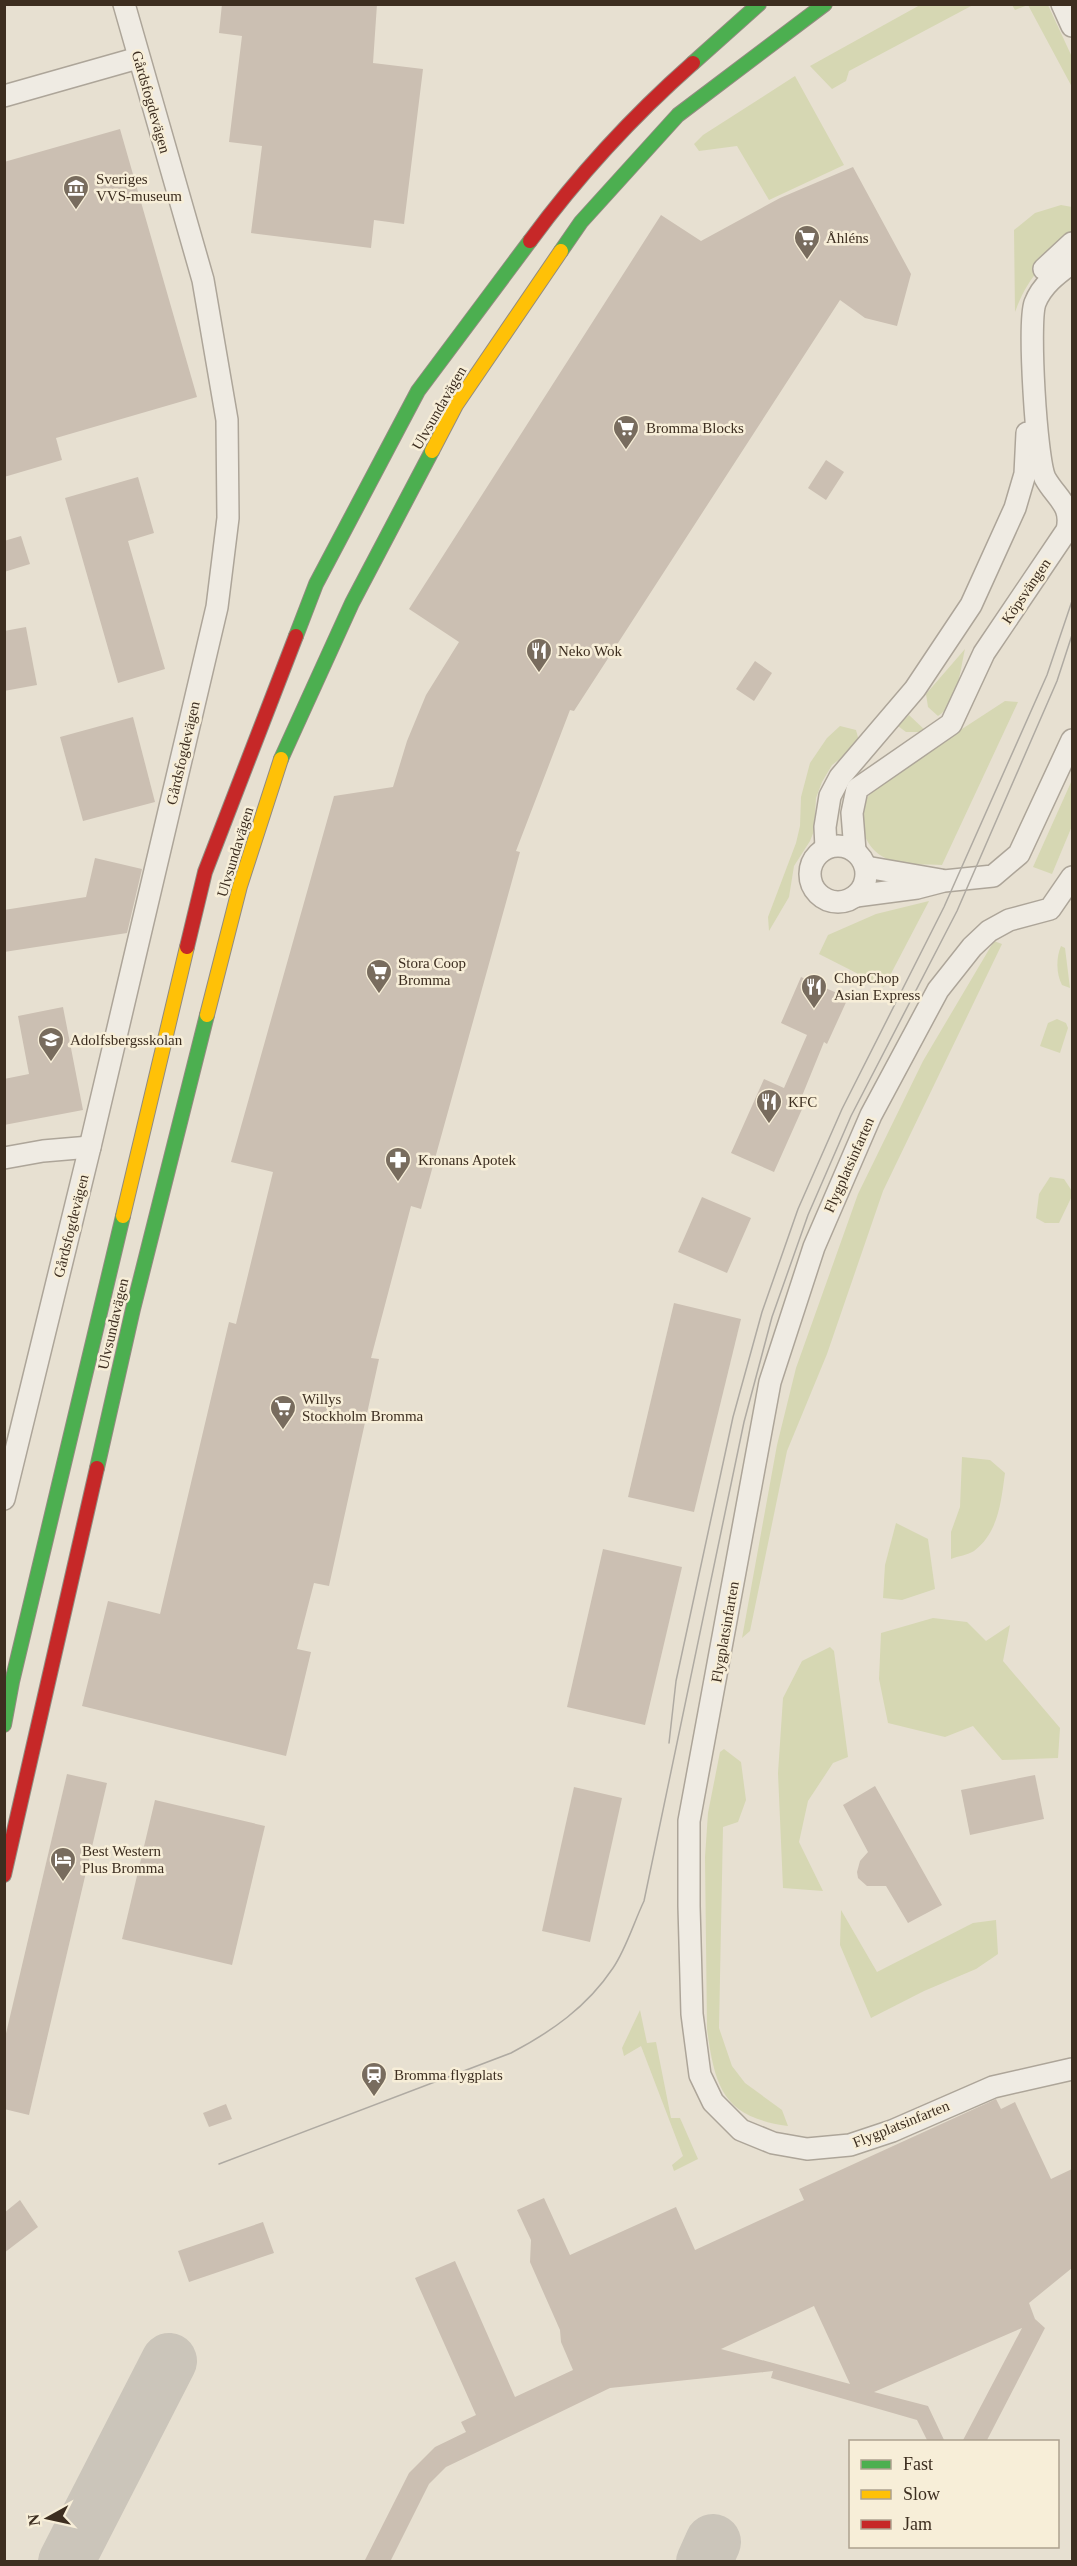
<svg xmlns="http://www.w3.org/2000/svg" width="1077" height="2566" font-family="'Times New Roman',serif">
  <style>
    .green { fill: #d6d7b3 }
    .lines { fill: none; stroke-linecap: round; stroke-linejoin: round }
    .taxiway { stroke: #cbc5ba; stroke-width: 56 }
    .building { fill: #cbbfb2; fill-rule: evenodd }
    .street-casing { stroke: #ada599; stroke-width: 24 }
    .fast-casing { stroke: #928b80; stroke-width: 16 }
    .slow-casing { stroke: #928b80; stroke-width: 16 }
    .jam-casing { stroke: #928b80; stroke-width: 16 }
    .street { stroke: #efebe3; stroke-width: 21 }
    .fast { stroke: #4caf50; stroke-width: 14 }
    .slow { stroke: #ffc107; stroke-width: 14 }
    .jam { stroke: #c62828; stroke-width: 14 }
    .tram { stroke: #afaaa2; stroke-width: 1.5 }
    .labels { text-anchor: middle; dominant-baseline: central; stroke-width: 5; stroke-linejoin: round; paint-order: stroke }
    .street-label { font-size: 15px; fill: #3d2e20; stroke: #f7eed8 }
    .poi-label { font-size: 15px; fill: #3d2e20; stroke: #f7eed8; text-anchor: start }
  </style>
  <rect width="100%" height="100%" fill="#e7e0d1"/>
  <g class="green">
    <path d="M920,5H973L849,71L846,81L832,89L810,66Z"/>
    <path d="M1012,5H1048L1072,57V87L1028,5L1015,10Z"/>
    <path d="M795,76L844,165L769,200L737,146L699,151L694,144L703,135Z"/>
    <path d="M1061,205L1072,207V239C1043,264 1029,275 1015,312L1014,230L1035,213Z"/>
    <path d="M965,649C960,670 958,704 938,716L928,707L926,694Z"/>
    <path d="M1005,701L1018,702L942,865C927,864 906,866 892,861C868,853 857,829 864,805C866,798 872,791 876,785Z"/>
    <path d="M909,715L927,732H906L898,726Z"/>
    <path d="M840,726L856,730L859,741L853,749L832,765L822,782L816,798L814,831L810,841L794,866L789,897L769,931L768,917L796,843L800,826L801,797L810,763L827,738Z"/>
    <path d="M1072,780V826L1052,874L1033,867Z"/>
    <path d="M929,901L884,987L819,954L828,935L876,914Z"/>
    <path d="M994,941L1002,944L883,1191L827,1354L787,1451L750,1631L742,1638L777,1445L796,1368L858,1194L923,1061Z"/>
    <path d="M1061,946L1065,948L1070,988L1062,985C1056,974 1056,957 1061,946Z"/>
    <path d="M1057,1019L1066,1023L1068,1028L1060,1053L1040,1046L1048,1023Z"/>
    <path d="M1050,1177L1064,1179L1072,1191V1196L1059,1223H1045L1036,1218L1039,1194Z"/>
    <path d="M962,1457L990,1460L1005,1473C1001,1501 999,1532 974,1551C968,1555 958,1556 951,1559V1532L960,1507Z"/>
    <path d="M896,1523L928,1539L935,1589L902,1600L883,1598L885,1565Z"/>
    <path d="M933,1618L967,1622L986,1641L1010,1625L1003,1661L1060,1728L1058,1758L1002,1760L973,1726L945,1737L888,1723L879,1679L881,1633Z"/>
    <path d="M830,1647L834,1651L848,1757L833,1763L808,1801L799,1842L823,1891L783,1888L778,1773L783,1698L802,1661Z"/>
    <path d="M724,1749L741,1762L746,1800L738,1822L723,1827L719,2028L732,2066L745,2083L782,2110L788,2126C724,2117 715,2089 707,2029L705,1857L708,1813L720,1752Z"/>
    <path d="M841,1910L877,1972L973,1923L996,1920L998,1954L976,1969L924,1991L871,2018L840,1945Z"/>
    <path d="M640,2010L647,2043L656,2042L671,2118H680L698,2159L674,2171L672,2165L683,2156L641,2046L624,2056L622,2048Z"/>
  </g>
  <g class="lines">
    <g class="taxiway">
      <path d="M66,2562L169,2361"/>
      <path d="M704,2562L713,2542"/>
    </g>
  </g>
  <g class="building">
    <path d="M222,4H377L373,63L423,69L404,224L374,220L371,248L251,233L262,146L229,142L242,36L219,33Z"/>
    <path d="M120,129L197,397L56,438L62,460L4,477V162Z"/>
    <path d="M853,167L911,274L897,326L865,318L840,300L574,711L570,710L516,851L520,852L421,1209L411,1206L371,1358L379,1359L329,1586L314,1583L297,1649L311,1652L286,1756L82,1706L108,1601L160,1614L229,1322L236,1324L273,1172L231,1162L334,796L393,787L407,741L426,695L459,642L409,609L661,215L701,241L780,198Z"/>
    <path d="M826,460L844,472L826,500L808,488Z"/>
    <path d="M138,477L154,533L128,541L165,669L118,683L65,498Z"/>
    <path d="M21,536L30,564L4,572V541Z"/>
    <path d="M26,627L37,685L4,691V631Z"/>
    <path d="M755,661L772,673L754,701L736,689Z"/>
    <path d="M133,717L155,802L83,821L60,737Z"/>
    <path d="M95,858L142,869L127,933L4,952V910L86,897Z"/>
    <path d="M801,977L848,998L827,1044L824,1042L802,1096L807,1098L774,1172L731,1153L764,1079L784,1088L807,1035L781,1023Z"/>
    <path d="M63,1007L83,1110L4,1125V1079L29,1074L18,1016Z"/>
    <path d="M702,1197L751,1218L727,1273L678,1252Z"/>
    <path d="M674,1303L741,1319L694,1512L628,1497Z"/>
    <path d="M603,1549L682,1567L645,1725L567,1707Z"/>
    <path d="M67,1774L107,1783L29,2115L4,2109V2042Z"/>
    <path d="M1035,1775L1044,1819L970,1835L961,1790Z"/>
    <path d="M875,1786L942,1905L908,1923L886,1886H867L858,1878L857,1872L860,1861L868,1852L843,1805Z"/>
    <path d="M574,1787L622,1798L590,1942L542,1931Z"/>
    <path d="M155,1800L265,1826L232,1965L122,1939Z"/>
    <path d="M996,2099L1001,2109L1015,2102L1051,2179L1072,2169V2268L1029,2303L1035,2319L1045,2328L986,2442H962L1022,2328L874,2392L928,2406L945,2442H928L917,2420L771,2378L773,2371L610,2388L446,2467L429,2484L390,2562H364L409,2473L435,2447L466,2432L461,2422L476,2415L415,2278L455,2261L515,2397L573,2370L561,2342L560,2330L530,2262L531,2240L517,2210L544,2198L570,2255L676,2207L695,2250L804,2200L799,2189ZM814,2306L850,2384L721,2349Z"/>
    <path d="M226,2104L232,2119L209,2127L203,2113Z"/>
    <path d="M20,2200L38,2227L4,2253V2213Z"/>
    <path d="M263,2222L274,2253L189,2282L178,2251Z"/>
  </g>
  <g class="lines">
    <defs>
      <g id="street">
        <path d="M1062,4L1072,26"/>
        <path d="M4,96L138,58"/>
        <path d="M1044,269L1072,243"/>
        <circle cx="838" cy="874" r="28"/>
        <path d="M826,848L825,827L830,796L840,777L915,689L971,605L1015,508L1025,474L1027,433"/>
        <path d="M855,851L852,813L857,789L951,724L984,653L1067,530C1073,505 1056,498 1045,478C1036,459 1028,323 1035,303C1042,285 1057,274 1072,263"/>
        <path d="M866,867L941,880"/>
        <path d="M1072,877L1050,909L1009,920L989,931L972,947L938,990L871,1115L814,1247L770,1382L689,1821V1906L692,2014L700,2075L713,2102L741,2130L773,2143L807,2149L850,2145L892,2131L993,2087L1072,2069"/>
        <path d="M856,896L917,888L944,881L993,876L1019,854L1072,740"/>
        <path d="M4,1158L43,1151L90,1147"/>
        <path d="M4,1499L90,1147L217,607L228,518L227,420L203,280L124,4"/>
      </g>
      <g id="fast">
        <path d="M693,63L759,4"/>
        <path d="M561,251L581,222L678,115L825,4"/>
        <path d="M296,636L316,584L418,391L530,241"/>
        <path d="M281,759L352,603L432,451"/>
        <path d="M97,1468L133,1309L207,1015"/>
        <path d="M4,1725L12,1682L123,1216"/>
      </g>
      <g id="slow">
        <path d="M432,451L456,405L561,251"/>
        <path d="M207,1015L240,886L281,759"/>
        <path d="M123,1216L187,947"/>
      </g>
      <g id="jam">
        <path d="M530,241C577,177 633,116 693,63"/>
        <path d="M187,947L205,872L296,636"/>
        <path d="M4,1875L97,1468"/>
      </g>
    </defs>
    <use href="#street" class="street-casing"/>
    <use href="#fast" class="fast-casing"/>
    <use href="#slow" class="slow-casing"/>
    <use href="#jam" class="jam-casing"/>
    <use href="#street" class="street"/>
    <use href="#fast" class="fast"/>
    <use href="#slow" class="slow"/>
    <use href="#jam" class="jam"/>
    <g class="tram">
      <path d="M669,1743L676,1681L733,1417L762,1312L798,1209L842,1109L944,907L1047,675L1072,601"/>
      <path d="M219,2164L511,2053C551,2032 587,2007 613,1968C626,1949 634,1922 644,1901L744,1422L772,1317L808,1215L851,1116L957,911L1057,681L1072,635"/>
    </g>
  </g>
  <defs>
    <symbol id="museum-pin" viewBox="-11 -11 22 30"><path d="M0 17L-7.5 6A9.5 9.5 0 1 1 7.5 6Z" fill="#786c5e" stroke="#f7eed8"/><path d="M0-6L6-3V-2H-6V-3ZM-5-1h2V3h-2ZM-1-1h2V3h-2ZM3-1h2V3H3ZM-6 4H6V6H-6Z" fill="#fff"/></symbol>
    <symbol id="supermarket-pin" viewBox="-11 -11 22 30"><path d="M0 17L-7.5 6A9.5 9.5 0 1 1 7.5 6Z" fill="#786c5e" stroke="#f7eed8"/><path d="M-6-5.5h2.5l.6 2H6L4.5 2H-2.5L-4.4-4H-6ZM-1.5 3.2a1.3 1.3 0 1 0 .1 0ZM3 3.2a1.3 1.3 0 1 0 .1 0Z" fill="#fff"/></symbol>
    <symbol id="restaurant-pin" viewBox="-11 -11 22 30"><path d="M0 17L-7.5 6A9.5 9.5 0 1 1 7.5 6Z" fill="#786c5e" stroke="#f7eed8"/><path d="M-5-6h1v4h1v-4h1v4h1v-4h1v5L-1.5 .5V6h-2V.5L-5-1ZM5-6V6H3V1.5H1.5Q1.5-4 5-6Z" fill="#fff"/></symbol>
    <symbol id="school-pin" viewBox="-11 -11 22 30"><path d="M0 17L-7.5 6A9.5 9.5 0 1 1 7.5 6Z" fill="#786c5e" stroke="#f7eed8"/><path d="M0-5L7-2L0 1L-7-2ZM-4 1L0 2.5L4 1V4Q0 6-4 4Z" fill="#fff"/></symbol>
    <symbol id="pharmacy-pin" viewBox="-11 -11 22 30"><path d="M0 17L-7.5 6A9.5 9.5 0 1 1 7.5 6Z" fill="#786c5e" stroke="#f7eed8"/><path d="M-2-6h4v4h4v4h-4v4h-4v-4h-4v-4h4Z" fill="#fff"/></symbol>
    <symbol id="hotel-pin" viewBox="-11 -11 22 30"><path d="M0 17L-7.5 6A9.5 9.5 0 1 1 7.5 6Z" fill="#786c5e" stroke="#f7eed8"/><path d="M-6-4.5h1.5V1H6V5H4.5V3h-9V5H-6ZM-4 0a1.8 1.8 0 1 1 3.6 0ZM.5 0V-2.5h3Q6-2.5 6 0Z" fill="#fff"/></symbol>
    <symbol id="station-pin" viewBox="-11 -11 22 30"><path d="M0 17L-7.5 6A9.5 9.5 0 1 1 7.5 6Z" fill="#786c5e" stroke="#f7eed8"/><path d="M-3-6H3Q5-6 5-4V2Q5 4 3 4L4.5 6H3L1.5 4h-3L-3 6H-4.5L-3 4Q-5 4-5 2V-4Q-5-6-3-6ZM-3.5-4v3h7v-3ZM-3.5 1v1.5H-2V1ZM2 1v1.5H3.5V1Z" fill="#fff"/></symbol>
  </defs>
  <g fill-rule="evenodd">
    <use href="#museum-pin" x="61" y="173" width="30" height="40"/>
    <use href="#supermarket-pin" x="792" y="223" width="30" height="40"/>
    <use href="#supermarket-pin" x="611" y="413" width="30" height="40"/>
    <use href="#restaurant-pin" x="524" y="636" width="30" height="40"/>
    <use href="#supermarket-pin" x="364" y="957" width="30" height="40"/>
    <use href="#restaurant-pin" x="799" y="972" width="30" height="40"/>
    <use href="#school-pin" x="36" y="1025" width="30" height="40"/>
    <use href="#restaurant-pin" x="754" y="1087" width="30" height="40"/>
    <use href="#pharmacy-pin" x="383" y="1145" width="30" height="40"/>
    <use href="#supermarket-pin" x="268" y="1393" width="30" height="40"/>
    <use href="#hotel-pin" x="48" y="1845" width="30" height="40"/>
    <use href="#station-pin" x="359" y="2060" width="30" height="40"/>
  </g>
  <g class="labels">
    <g class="street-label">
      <text transform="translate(151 102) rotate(74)">Gårdsfogdevägen</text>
      <text transform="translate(439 408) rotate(-60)">Ulvsundavägen</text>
      <text transform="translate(1026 591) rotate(-56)">Köpsvängen</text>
      <text transform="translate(183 753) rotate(-77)">Gårdsfogdevägen</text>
      <text transform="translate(235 852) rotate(-73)">Ulvsundavägen</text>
      <text transform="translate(849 1165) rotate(-66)">Flygplatsinfarten</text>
      <text transform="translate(71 1226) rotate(-76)">Gårdsfogdevägen</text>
      <text transform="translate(113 1324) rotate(-77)">Ulvsundavägen</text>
      <text transform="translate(725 1632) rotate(-80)">Flygplatsinfarten</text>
      <text transform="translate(901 2124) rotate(-22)">Flygplatsinfarten</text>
    </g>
    <g class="poi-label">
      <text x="96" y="179">Sveriges<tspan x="96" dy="17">VVS-museum</tspan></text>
      <text x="826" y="238">Åhléns</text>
      <text x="646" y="428">Bromma Blocks</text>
      <text x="558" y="651">Neko Wok</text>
      <text x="398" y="963">Stora Coop<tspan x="398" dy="17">Bromma</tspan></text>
      <text x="834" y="978">ChopChop<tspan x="834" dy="17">Asian Express</tspan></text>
      <text x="70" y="1040">Adolfsbergsskolan</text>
      <text x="788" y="1102">KFC</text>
      <text x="418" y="1160">Kronans Apotek</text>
      <text x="302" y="1399">Willys<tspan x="302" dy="17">Stockholm Bromma</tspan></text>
      <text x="82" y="1851">Best Western<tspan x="82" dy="17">Plus Bromma</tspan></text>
      <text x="394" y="2075">Bromma flygplats</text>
    </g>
  </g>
  <rect width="1077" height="2566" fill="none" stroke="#3d2e20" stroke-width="12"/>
  <rect x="849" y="2440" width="210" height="108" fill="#f7eed8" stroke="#ada18e" stroke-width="1.5"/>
  <rect x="861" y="2460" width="30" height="9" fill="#4caf50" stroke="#ada18e" stroke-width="1.5"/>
  <text x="903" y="2470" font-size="18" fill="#3d2e20">Fast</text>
  <rect x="861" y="2490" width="30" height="9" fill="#ffc107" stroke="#ada18e" stroke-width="1.5"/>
  <text x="903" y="2500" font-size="18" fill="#3d2e20">Slow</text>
  <rect x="861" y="2520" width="30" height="9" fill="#c62828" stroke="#ada18e" stroke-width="1.5"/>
  <text x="903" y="2530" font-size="18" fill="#3d2e20">Jam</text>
  <g transform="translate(48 2518) rotate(262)" stroke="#f7eed8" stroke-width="4.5" paint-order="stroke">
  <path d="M0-4.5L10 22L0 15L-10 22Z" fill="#3d2e20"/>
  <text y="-9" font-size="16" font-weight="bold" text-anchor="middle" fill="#3d2e20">N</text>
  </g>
</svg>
